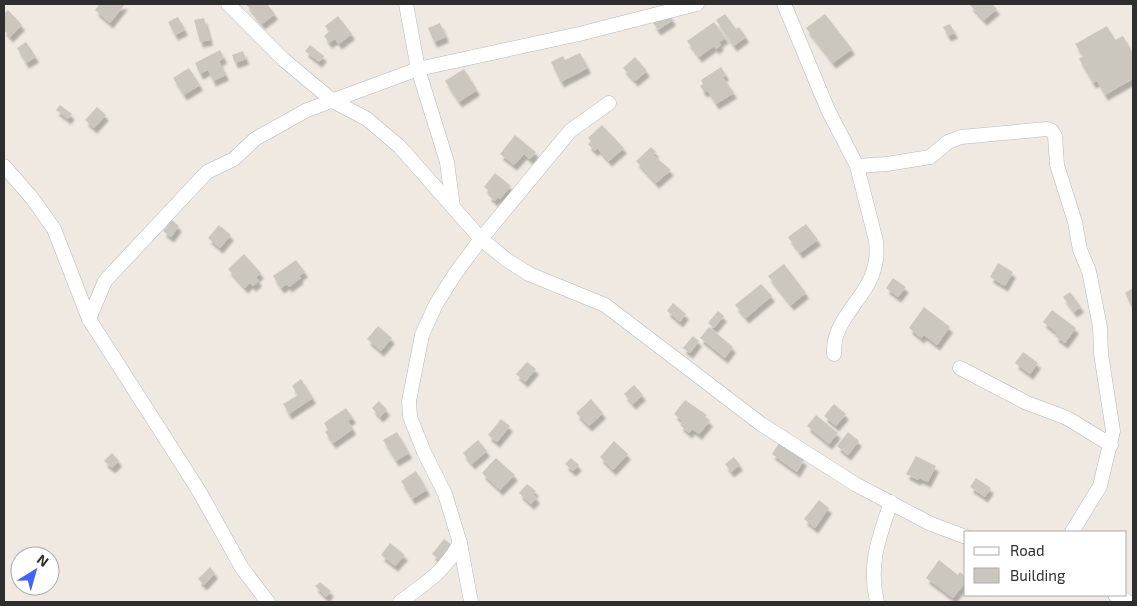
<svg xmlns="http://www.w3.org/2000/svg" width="1137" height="606" font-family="'Exo 2',sans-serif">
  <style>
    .building { fill: #cbc7bf; filter: url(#shadow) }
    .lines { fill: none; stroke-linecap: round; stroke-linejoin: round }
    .minor-casing { stroke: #b4b7c1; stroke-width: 15 }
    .minor { stroke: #fff; stroke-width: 14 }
  </style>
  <defs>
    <filter id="shadow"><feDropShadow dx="3" dy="5.5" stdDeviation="1" flood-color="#0004"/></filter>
  </defs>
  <rect width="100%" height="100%" fill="#efe9e1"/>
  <g class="building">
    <path d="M100,4H125L110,23L95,10Z"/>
    <path d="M246,4H267L275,14L262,24Z"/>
    <path d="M969,4H992L997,9L984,20Z"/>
    <path d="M8,10L22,25L10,37L4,30V14Z"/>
    <path d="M668,13L673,20L658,30L653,23Z"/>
    <path d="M725,14L736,29L739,27L746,37L734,46L716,20Z"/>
    <path d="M825,14L852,49L833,63L806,28Z"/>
    <path d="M338,16L352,34L339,44L335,39L329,43L324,36L329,32L325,26Z"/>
    <path d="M178,17L185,30L175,35L168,22Z"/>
    <path d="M204,18L210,40L200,42L194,20Z"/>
    <path d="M714,22L726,38L719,42L721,45L716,49L714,46L699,57L687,41Z"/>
    <path d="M440,23L446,37L434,42L428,28Z"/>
    <path d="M950,24L955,33L948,36L943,27Z"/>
    <path d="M1107,26L1115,40L1123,36L1133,54V79L1105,95L1097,81L1093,83L1079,59L1083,56L1075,44Z"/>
    <path d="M26,42L36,57L26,63L17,48Z"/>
    <path d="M310,45L324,56L319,62L305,51Z"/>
    <path d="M220,50L224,58L219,61L226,75L213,81L208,70L200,74L195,63Z"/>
    <path d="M243,51L246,59L235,63L232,55Z"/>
    <path d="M580,53L588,68L561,82L551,62L563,56L565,60Z"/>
    <path d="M635,57L647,71L635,81L623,68Z"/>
    <path d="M721,67L726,75L723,77L734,93L716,104L707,90L704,92L700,86L703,84L701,80Z"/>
    <path d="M189,68L200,85L184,95L173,78Z"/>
    <path d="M464,69L477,90L459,102L445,81Z"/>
    <path d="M60,105L72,114L68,119L56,110Z"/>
    <path d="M97,107L106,115L94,128L85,120Z"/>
    <path d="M602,125L624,148L609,161L597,148L595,151L588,144L591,141L588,138Z"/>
    <path d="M515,135L536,152L530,159L524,154L514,165L500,154Z"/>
    <path d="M651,147L656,152L653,155L671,170L656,183L636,161Z"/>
    <path d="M495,173L511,186L500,199L498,197L495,201L488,195L491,192L484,187Z"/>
    <path d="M172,220L179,226L171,237L163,231Z"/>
    <path d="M806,224L818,240L800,253L788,237Z"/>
    <path d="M219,225L231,235L220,248L208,238Z"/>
    <path d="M244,254L261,273L256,277L259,281L253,286L250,283L245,288L228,269Z"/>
    <path d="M296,260L305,272L299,276L301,278L289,287L287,284L281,288L273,276Z"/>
    <path d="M998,263L1013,272L1005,286L990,277Z"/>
    <path d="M784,264L806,293L791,305L768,276Z"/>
    <path d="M893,278L906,287L898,297L886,288Z"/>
    <path d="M761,284L772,296L746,318L735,305Z"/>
    <path d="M1133,288V309L1125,293Z"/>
    <path d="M1070,292L1081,307L1074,312L1063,297Z"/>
    <path d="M673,303L686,314L680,322L667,311Z"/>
    <path d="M924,307L950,327L937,345L924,335L921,338L909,328Z"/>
    <path d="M1052,310L1076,328L1065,343L1055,336L1057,333L1043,322Z"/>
    <path d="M718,311L724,316L714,328L708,323Z"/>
    <path d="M378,326L392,338L381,351L367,339Z"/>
    <path d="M709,327L733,347L725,358L700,338Z"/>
    <path d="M693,336L699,341L690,353L683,348Z"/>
    <path d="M1023,352L1038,363L1030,374L1015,363Z"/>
    <path d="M527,362L536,369L525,382L516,374Z"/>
    <path d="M301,379L313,398L289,414L283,404L298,395L292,386Z"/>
    <path d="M634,385L643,395L633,404L624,394Z"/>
    <path d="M591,399L603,413L589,426L576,413Z"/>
    <path d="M685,400L707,415L705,417L710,421L699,434L692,429L689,433L680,425L683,421L674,414Z"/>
    <path d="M379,401L387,410L380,417L372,408Z"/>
    <path d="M834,404L846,414L836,426L824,416Z"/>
    <path d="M346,408L353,418L348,421L353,429L333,443L325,432L328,430L324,423Z"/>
    <path d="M816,415L838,433L829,444L807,426Z"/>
    <path d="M501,419L510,426L497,442L488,435Z"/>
    <path d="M397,432L409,453L396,461L383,440Z"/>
    <path d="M848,432L859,441L848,455L837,446Z"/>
    <path d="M478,440L487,451L472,464L463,453Z"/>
    <path d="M614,441L628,454L613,470L600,457Z"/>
    <path d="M779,443L804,460L797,472L772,454Z"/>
    <path d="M112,453L119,461L112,468L104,461Z"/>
    <path d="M916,456L936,466L928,482L919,478L918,480L906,474Z"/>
    <path d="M734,457L740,465L731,472L725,464Z"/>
    <path d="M496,458L515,475L500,490L482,473Z"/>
    <path d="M571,458L579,465L573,471L565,464Z"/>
    <path d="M416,471L427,490L412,499L401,481Z"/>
    <path d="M976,478L991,488L985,497L970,487Z"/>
    <path d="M527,484L536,491L533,494L537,498L531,504L519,493Z"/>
    <path d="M819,500L829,508L815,528L804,519Z"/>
    <path d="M444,539L453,546L441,561L432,554Z"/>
    <path d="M390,543L405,555L395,566L381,555Z"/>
    <path d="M939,560L958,575L960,572L966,577V582L953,598L926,578Z"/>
    <path d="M210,567L215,573L204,585L198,579Z"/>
    <path d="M320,582L331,591L326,597L315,586Z"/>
  </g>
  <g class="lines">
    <defs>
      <g id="minor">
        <path d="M228,4L284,60L333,101L367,119L400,147L481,239L507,260L529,274L605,305L761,424L855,484L931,524L966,537"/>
        <path d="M406,4L418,69L447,162L453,207"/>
        <path d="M784,4L828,110L857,166L876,241C883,294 832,310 834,354"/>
        <path d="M4,166L32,198L54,229L89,319L199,491L242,568L268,602"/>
        <path d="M857,166L887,164L930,157L948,142L961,137L1047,129L1052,131L1055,136L1057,165L1075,222L1080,250L1089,271L1100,327L1101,354L1113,431L1100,486L1072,532"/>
        <path d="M89,319L105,281L207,172L234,159L255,139L307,110L418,69L579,34L697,4"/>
        <path d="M960,368L1027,403L1067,418L1111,445"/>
        <path d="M460,543L471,602"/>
        <path d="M1115,595L1128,602"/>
        <path d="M400,602C427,582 443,573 460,543L445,494L424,452L410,417L409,401L422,335L436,304L455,274L481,239L570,131L609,103"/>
        <path d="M877,602C868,564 879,538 891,502"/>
      </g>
    </defs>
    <use href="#minor" class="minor-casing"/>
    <use href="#minor" class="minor"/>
  </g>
  <rect width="1137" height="606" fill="none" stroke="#2e2e2e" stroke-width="10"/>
  <rect x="964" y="531" width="162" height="65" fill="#ffffff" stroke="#ababab"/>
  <rect x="974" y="547" width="25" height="8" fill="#ffffff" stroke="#ababab"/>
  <text x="1010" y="556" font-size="15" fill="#2e2e2e">Road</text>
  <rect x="974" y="568" width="25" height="15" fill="#cbc7bf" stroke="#ababab"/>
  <text x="1010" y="581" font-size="15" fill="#2e2e2e">Building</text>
  <g transform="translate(35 571) rotate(37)"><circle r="24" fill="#ffffff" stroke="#ababab"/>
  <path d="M0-4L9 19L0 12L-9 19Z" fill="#4264fb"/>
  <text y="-8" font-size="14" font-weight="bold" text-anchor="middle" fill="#2e2e2e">N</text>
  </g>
</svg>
